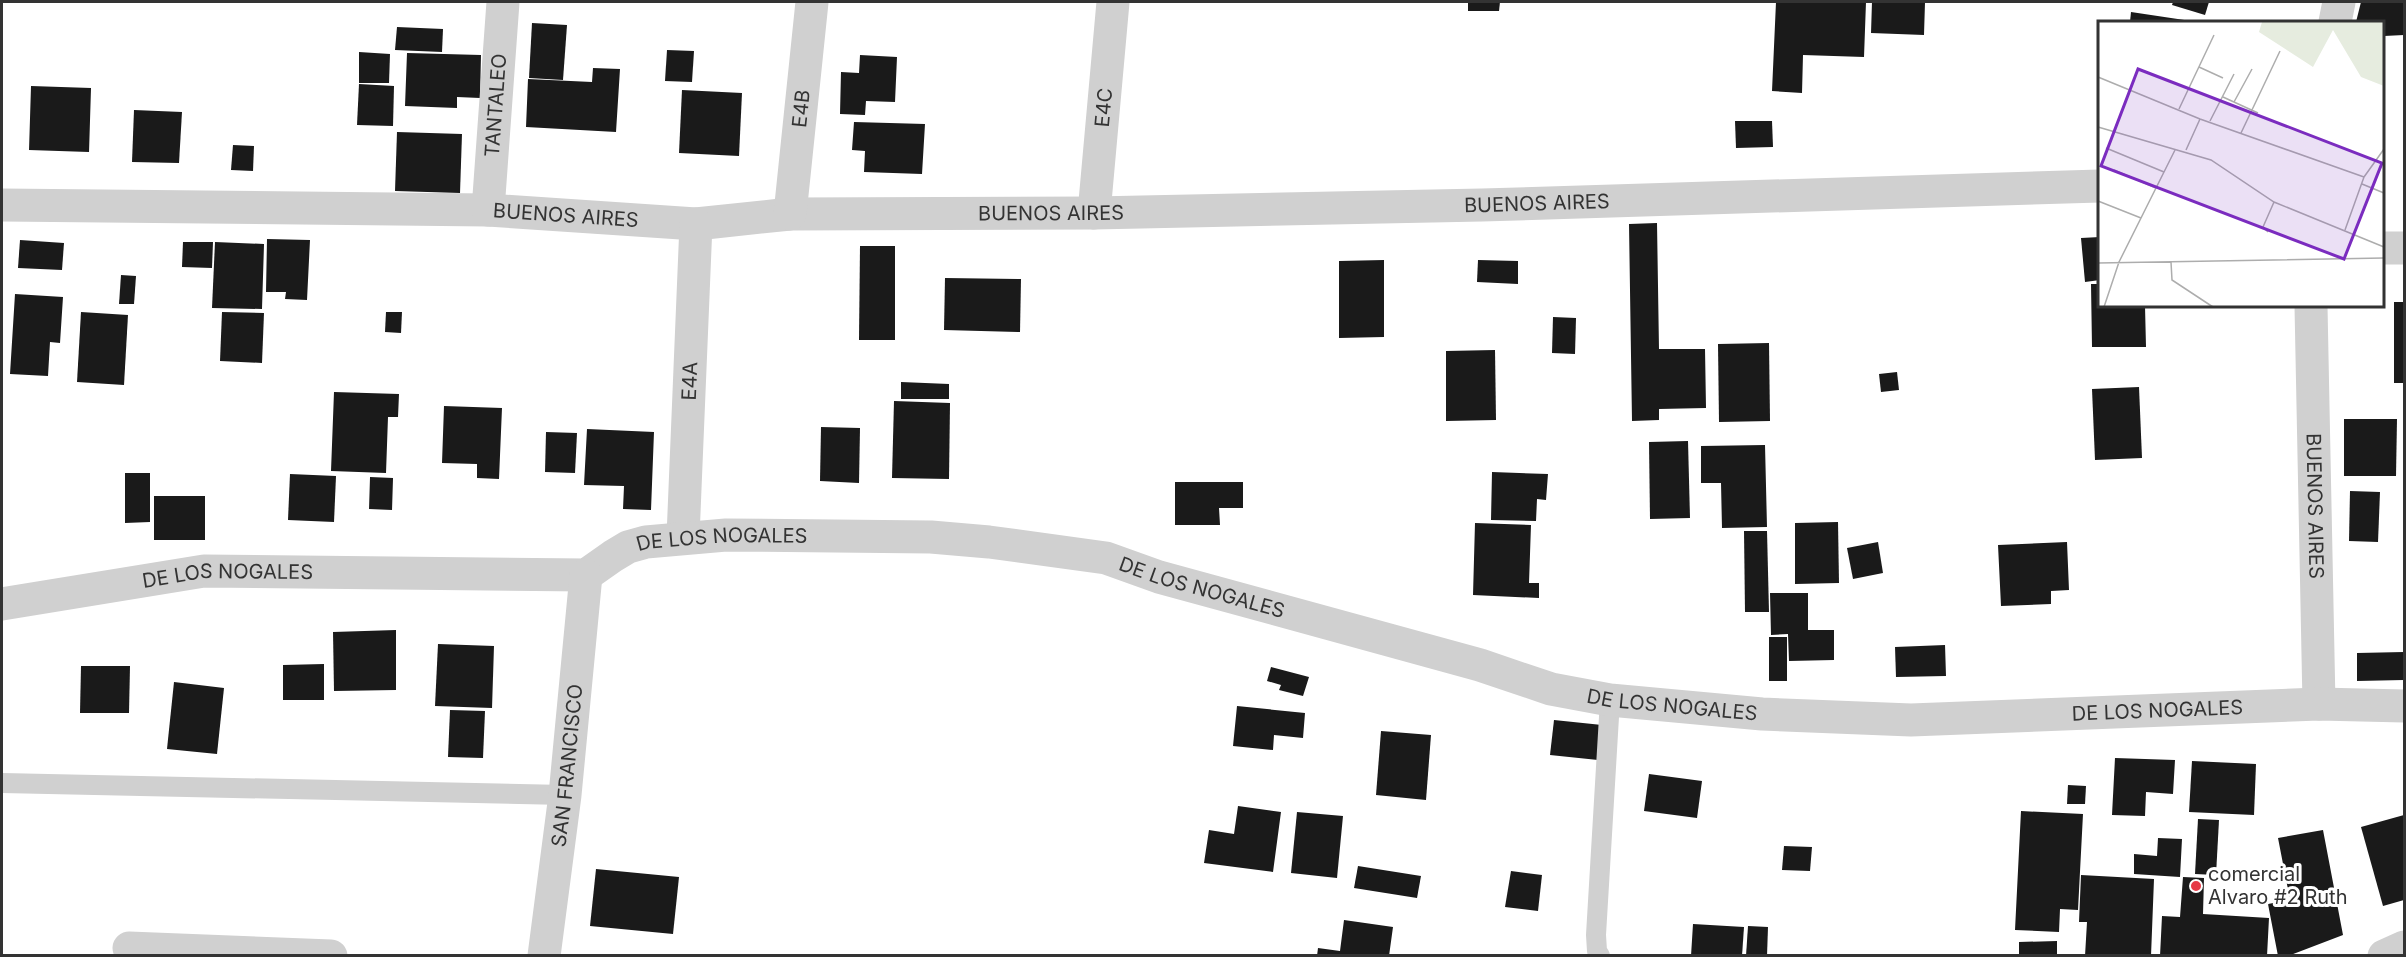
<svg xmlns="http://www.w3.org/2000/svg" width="2406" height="957" font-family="Inter,sans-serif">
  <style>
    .building { fill: #1a1a1a }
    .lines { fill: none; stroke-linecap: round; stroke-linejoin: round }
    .service { stroke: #d0d0d0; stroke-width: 20 }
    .minor { stroke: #d0d0d0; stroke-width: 33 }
    .poi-dot { fill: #e63946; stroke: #fff; stroke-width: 2 }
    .labels { text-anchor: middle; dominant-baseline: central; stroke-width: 6; stroke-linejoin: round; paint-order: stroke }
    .street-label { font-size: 20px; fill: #333; stroke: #fff }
    .poi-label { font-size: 20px; fill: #333; stroke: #fff; text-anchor: start }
    .inset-road { fill: none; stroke: #adadad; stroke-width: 1.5 }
    .view { fill: #7b2cbf; fill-opacity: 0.15; stroke: #7b2cbf; stroke-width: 3 }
    .inset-edge { fill: none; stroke: #333; stroke-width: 3 }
  </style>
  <rect width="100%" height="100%" fill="#fff"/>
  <g class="building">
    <path d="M1468,2H1500L1499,11H1468Z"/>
    <path d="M1776,2H1866L1864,57L1803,55L1802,93L1772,91Z"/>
    <path d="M1872,2H1925L1924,35L1871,33Z"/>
    <path d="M2173,2H2209L2205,15L2172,5Z"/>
    <path d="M2361,2H2404V35L2384,36V22H2356Z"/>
    <path d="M2131,12L2191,21V22H2130Z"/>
    <path d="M532,23L567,25L563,80L529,78Z"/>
    <path d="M397,27L443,29L442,52L395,50Z"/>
    <path d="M667,50L694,51L692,82L665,81Z"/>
    <path d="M359,52L390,54L389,83H359Z"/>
    <path d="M407,53L481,55L480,98L457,97V108L405,106Z"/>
    <path d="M860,55L897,57L895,102L866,101L865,115L840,114L841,72L859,73Z"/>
    <path d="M593,68L620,69L616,132L526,127L528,79L592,82Z"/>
    <path d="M359,84L394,86L393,126L357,125Z"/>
    <path d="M31,86L91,88L89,152L29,150Z"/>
    <path d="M682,90L742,93L739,156L679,153Z"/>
    <path d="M134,110L182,112L179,163L132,162Z"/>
    <path d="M1735,121H1772L1773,147L1736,148Z"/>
    <path d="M854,122L925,124L922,174L864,172L865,151L852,150Z"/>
    <path d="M397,132L462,134L460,193L395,191Z"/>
    <path d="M233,145L254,146L253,171L231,170Z"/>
    <path d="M1657,223L1659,349H1705L1706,408L1659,409V420L1632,421L1629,224Z"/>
    <path d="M2100,237V280L2085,282L2081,238Z"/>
    <path d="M267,239L310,240L307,300L285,299L286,292H266Z"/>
    <path d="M20,240L64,243L62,270L18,268Z"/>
    <path d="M183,242H213L212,268L182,267Z"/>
    <path d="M215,242L264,244L262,309L212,308Z"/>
    <path d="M860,246H895V340H859Z"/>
    <path d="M1384,260V337L1339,338V261Z"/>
    <path d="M1478,260L1518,261V284L1477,282Z"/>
    <path d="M121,275L136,276L134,304H119Z"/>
    <path d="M945,278L1021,279L1020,332L944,330Z"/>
    <path d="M2091,284H2100V306H2145L2146,347H2092Z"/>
    <path d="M15,294L63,297L60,343L50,342L48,376L10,374Z"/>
    <rect x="2394" y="302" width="10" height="81"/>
    <path d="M81,312L128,315L124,385L77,382Z"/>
    <path d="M222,312L264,313L262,363L220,361Z"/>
    <path d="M386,312H402L401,333L385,332Z"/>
    <path d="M1553,317L1576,318L1575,354L1552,353Z"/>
    <path d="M1769,343L1770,421L1719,422L1718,344Z"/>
    <path d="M1495,350L1496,420L1446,421V351Z"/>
    <path d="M1897,372L1899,390L1881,392L1879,374Z"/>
    <path d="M901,382L949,384V399H901Z"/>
    <path d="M2139,387L2142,458L2095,460L2092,389Z"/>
    <path d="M334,392L399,394L398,417H388L386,473L331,471Z"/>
    <path d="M894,401L950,403L949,479L892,478Z"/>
    <path d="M444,406L502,408L499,479L477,478V464L442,463Z"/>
    <path d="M2344,419H2397L2396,476H2344Z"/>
    <path d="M821,427L860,428L859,483L820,481Z"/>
    <path d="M587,429L654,432L651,510L623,509L624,486L584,485Z"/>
    <path d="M546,432L577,433L575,473L545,472Z"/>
    <path d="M1688,441L1690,518L1650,519L1649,442Z"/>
    <path d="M1765,445L1767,527L1722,528L1721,483H1701V446Z"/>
    <path d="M1492,472L1548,474L1546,500L1537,499L1536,521L1491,520Z"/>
    <path d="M125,473H150V522L125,523Z"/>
    <path d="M290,474L336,476L334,522L288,520Z"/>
    <path d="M370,477L393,478L392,510L369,509Z"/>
    <path d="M1175,482H1243V508H1219L1220,525H1175Z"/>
    <path d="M2350,491L2380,492L2378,542L2349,541Z"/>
    <rect x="154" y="496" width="51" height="44"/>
    <path d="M1838,522L1839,583L1795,584V523Z"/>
    <path d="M1475,523L1531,525L1529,583H1539V598L1473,595Z"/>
    <path d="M1744,531H1767L1769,612H1745Z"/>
    <path d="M1878,542L1883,573L1853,579L1847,548Z"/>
    <path d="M2067,542L2069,590L2051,591V604L2001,606L1998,545Z"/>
    <path d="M1770,593H1808V630H1834V660L1789,661L1788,634L1771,635Z"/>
    <path d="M396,630V690L334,691L333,632Z"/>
    <rect x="1769" y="637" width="18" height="44"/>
    <path d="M438,644L494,646L492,708L435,706Z"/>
    <path d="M1945,645L1946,676L1896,677L1895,647Z"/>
    <path d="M2404,652V680L2357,681V653Z"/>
    <path d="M324,664V700H283V665Z"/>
    <path d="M81,666H130L129,713H80Z"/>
    <path d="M1271,667L1309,677L1303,696L1279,690L1281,685L1267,681Z"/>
    <path d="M174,682L224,688L217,754L167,749Z"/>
    <path d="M1237,706L1305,713L1303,738L1274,735L1273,750L1233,746Z"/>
    <path d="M450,710L485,711L483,758L448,757Z"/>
    <path d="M1554,720L1602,725L1598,760L1550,755Z"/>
    <path d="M1381,731L1431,735L1426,800L1376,795Z"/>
    <path d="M2115,758L2175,760L2173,794L2146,792L2145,816L2112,815Z"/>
    <path d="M2192,761L2256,764L2254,815L2189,812Z"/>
    <path d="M1649,774L1702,781L1697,818L1644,811Z"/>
    <path d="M2068,785L2086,786L2085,804H2067Z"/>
    <path d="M1238,806L1281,812L1273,872L1204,863L1209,830L1234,834Z"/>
    <path d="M2021,811L2083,814L2078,910L2060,909L2059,932L2015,930Z"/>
    <path d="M1297,812L1343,816L1337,878L1291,873Z"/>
    <path d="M2404,815V900L2383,906L2361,827Z"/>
    <path d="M2198,819L2219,820L2216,875L2195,874Z"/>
    <path d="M2323,830L2343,935L2288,956H2278L2268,904L2290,900L2278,838Z"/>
    <path d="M2158,838L2182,839L2180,877L2134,874V854L2157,856Z"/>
    <path d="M1784,846L1812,847L1810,871L1782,870Z"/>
    <path d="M1358,866L1421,876L1417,898L1354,888Z"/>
    <path d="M596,869L679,877L673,934L590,926Z"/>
    <path d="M1511,871L1542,875L1538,911L1505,907Z"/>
    <path d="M2081,875L2154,879L2151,956H2085L2087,922H2079Z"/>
    <path d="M2183,877L2204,878L2203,914L2269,918L2267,956H2160L2162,916L2180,917Z"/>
    <path d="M1344,920L1393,927L1389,956H1317L1318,948L1340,951Z"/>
    <path d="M1693,924L1744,927L1742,956H1691Z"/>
    <path d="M1748,926L1768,927L1767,956H1746Z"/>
    <path d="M2057,941V956H2019V942Z"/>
  </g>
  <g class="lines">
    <g class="service">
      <path d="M2,783L565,795"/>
      <path d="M1600,956L1597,951L1596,935L1610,700"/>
    </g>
    <g class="minor">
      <path d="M2335,22L2339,2"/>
      <path id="s1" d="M2,205L488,210L696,224L790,214L1094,213L1482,205L2100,186"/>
      <path id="s2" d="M488,210L503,2"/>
      <path id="s3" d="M1094,213L1113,2"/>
      <path id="s4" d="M790,214L812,2"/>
      <path d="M2384,248H2404"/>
      <path id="s5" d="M2311,306L2319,704"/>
      <path id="s6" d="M683,537L696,224"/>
      <path id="s7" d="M2,604L204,571L586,575L613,556L628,547L646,542L726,535L931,537L989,542L1106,558L1159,577L1480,665L1551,689L1610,700L1762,714L1911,720L2319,704L2404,706"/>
      <path d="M129,948L331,956"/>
      <path id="s8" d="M544,956L565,795L586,575"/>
      <path d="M2384,956L2404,947"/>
    </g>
  </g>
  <circle class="poi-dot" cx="2196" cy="886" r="6"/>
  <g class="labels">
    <g class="street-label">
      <text stroke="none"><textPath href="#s2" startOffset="105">TANTALEO</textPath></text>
      <text stroke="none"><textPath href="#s3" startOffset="106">E4C</textPath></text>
      <text stroke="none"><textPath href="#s4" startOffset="106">E4B</textPath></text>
      <text stroke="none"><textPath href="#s1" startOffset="1536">BUENOS AIRES</textPath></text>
      <text stroke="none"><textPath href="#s1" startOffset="1050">BUENOS AIRES</textPath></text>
      <text stroke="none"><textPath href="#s1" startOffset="564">BUENOS AIRES</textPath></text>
      <text stroke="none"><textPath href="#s6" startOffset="156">E4A</textPath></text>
      <text stroke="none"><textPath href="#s5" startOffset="200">BUENOS AIRES</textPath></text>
      <text stroke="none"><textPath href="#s7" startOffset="732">DE LOS NOGALES</textPath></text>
      <text stroke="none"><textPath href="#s7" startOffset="228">DE LOS NOGALES</textPath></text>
      <text stroke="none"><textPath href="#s7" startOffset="1218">DE LOS NOGALES</textPath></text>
      <text stroke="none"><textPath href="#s7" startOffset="1704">DE LOS NOGALES</textPath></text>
      <text stroke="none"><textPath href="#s7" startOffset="2190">DE LOS NOGALES</textPath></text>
      <text stroke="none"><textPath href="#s8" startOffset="192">SAN FRANCISCO</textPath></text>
    </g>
    <g class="poi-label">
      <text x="2208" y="874">comercial<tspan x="2208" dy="23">Alvaro #2 Ruth</tspan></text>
    </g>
  </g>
  <g transform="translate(2098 21)">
    <rect width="286" height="286" fill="#fff"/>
    <path d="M164,1H286V65L263,56L235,9L215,46L161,11Z" fill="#e6ecdf"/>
    <path class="inset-road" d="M101,46L125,57M0,56L102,98L266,156L247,209M125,76L160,92M136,81L154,48M81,88L116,14M112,100L136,53M0,106L113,139L176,181L286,226M143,112L182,30M8,127L66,151M88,129L102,98M16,149L58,167M266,156L286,128M264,163L286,172M0,180L43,197M170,211L165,206L176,181M73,241L74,259L115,286M0,242L286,237M6,286L21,241L77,129"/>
    <path class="view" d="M40,48L284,142L246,238L3,145Z"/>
    <rect width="286" height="286" class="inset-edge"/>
  </g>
  <rect width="2406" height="957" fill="none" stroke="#333333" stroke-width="6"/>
</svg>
